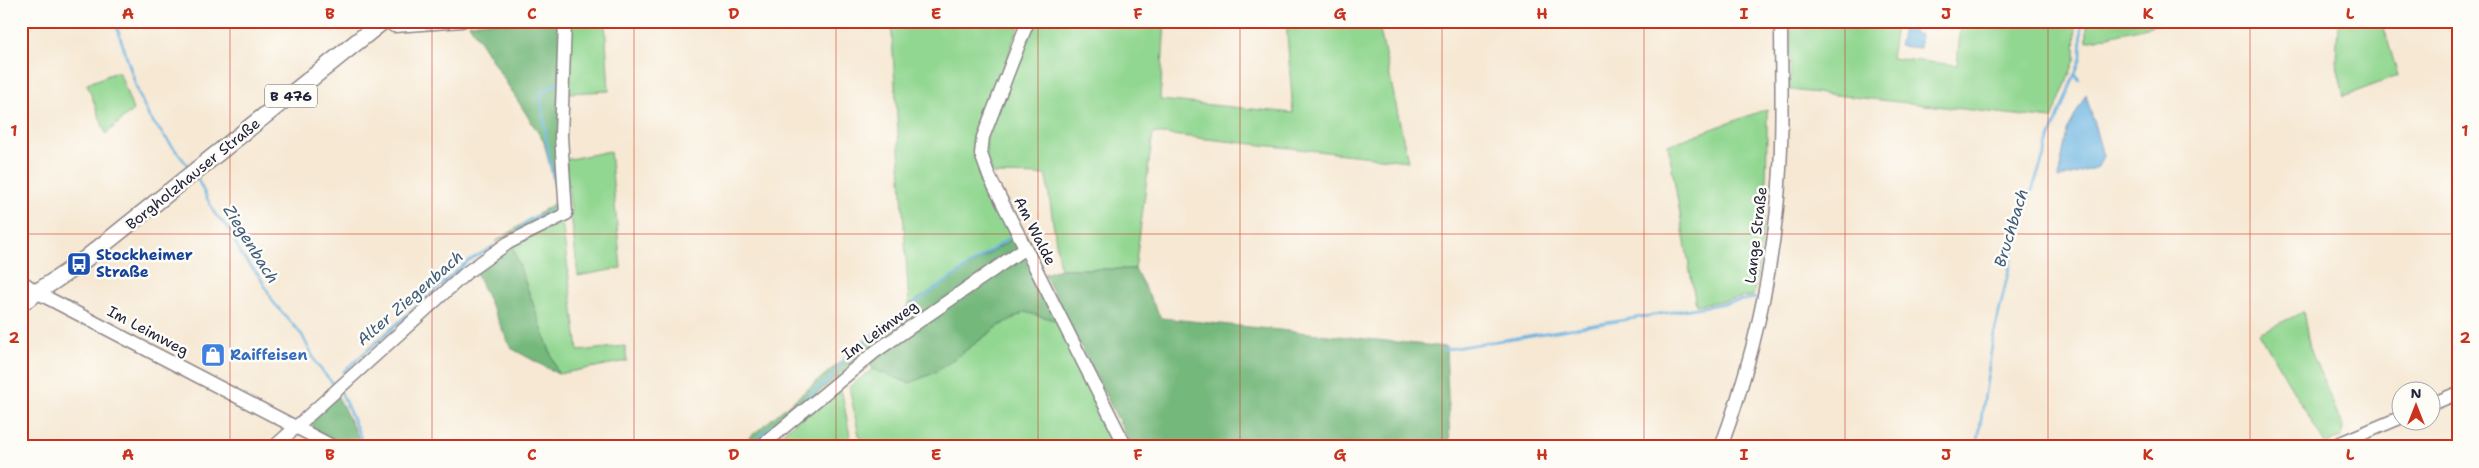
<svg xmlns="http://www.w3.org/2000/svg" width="2479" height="468" font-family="'Shantell Sans',sans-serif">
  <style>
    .green { fill: #92d791; stroke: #5a7c66 }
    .forest { fill: #75b87b; stroke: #4c6d5b }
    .water { fill: #69b3e1; stroke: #466a8e }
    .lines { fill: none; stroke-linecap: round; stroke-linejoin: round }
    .stream { stroke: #69b3e1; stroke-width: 2.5 }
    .minor-casing { stroke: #8c8587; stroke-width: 15 }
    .major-casing { stroke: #8c8587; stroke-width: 19 }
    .minor { stroke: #fff; stroke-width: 12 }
    .major { stroke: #fff; stroke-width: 16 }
    .grid { fill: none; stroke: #c8321e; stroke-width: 1; stroke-opacity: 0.55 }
    .labels { text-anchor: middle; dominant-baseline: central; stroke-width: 5; stroke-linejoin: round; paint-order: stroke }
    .shield { fill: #fdfcf7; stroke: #646373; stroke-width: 1 }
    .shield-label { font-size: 14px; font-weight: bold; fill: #22223b }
    .street-label { font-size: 15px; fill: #22223b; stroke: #fdfcf7 }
    .transit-label { font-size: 15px; font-weight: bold; fill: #164399; stroke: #fdfcf7; text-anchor: start }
    .shop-label { font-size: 15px; font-weight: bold; fill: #366cbe; stroke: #fdfcf7; text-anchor: start }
    .water-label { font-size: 16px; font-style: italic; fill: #3e5c7d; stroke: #fdfcf7 }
    .neatline { fill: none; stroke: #c8321e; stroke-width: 2 }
    .grid-label { font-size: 16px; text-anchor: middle; font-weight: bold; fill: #c8321e }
  </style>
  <rect width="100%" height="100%" fill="#fdfcf7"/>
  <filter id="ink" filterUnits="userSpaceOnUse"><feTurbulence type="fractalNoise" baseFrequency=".02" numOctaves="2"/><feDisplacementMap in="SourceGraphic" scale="10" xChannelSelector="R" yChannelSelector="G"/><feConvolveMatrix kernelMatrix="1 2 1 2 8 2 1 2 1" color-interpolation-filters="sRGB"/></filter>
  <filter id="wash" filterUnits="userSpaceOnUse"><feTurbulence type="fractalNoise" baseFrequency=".0096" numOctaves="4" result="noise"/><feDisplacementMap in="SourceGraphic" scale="20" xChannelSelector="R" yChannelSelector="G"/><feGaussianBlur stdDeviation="1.12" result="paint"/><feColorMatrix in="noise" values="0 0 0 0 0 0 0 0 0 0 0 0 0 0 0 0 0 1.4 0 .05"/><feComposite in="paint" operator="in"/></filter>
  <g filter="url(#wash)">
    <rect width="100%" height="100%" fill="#f6e8d3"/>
    <g class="green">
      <path d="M569,21H605L609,91L567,93Z"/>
      <path d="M891,21H1021L973,150L1014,238L909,305Z"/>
      <path d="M1031,21H1165L1160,100L1293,113L1286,21H1378L1408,161L1153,133L1135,269H1060L1046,175L993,174L986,160V138Z"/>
      <path d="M1791,21H1897L1891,58L1957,65L1961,21H2076L2075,60L2052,119L1790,90Z"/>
      <path d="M2087,21H2173L2087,41Z"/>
      <path d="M2338,21H2382L2398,76L2344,96L2336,61Z"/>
      <path d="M116,72L120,74L133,110L106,134L87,84Z"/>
      <path d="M1767,109C1767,172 1766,235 1753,296L1696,305L1668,145Z"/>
      <path d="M610,151L621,268L578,276L565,160Z"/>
      <path d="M562,221L578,351L625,346L627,361L558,374L512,245Z"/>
      <path d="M1025,312L1058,321L1119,447L861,445L849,387L873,369L909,383L936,372L999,326Z"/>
      <path d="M2303,312L2310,349L2343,427L2341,438L2325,444L2259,333Z"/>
      <path d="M833,390L842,393L852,447H766Z"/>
    </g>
    <g class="forest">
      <path d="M498,21H563L562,205L559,212L495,242L558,201L544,142L469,24Z"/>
      <path d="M1014,238L1058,321L1025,312L999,326L936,372L909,383L873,369L861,357L753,447H738L909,305Z"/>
      <path d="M512,245L558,374L511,348L475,271Z"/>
      <path d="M1060,269H1135L1161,318L1446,347L1450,447H1132L1044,274Z"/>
      <path d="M337,395L363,447H347L313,432L312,420Z"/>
    </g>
    <g class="water">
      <path d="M1904,23L1912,25L1915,33L1920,35V48L1899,46Z"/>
      <path d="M2086,94L2103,156L2098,167L2058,179L2067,131Z"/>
    </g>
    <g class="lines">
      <g class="stream">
        <path d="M115,21L138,92L149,117L189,167"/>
        <path d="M2075,74L2079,80"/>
        <path d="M197,178L215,214L228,228L242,256L260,277L274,303L302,335L317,365L335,386"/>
        <path d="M516,233L528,220L554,211L557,206L558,196L549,158L541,100L542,91L556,85L557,81"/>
        <path d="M1443,350L1756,298"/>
        <path d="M343,372L468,261L494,246"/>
        <path d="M341,392L365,447"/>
        <path d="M747,447L829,379L850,352L886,323L1009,238"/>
        <path d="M1977,447L1993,339L2017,234L2050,138L2081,58L2082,21"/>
      </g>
    </g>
  </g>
  <g filter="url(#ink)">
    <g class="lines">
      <defs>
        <g id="minor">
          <path d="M387,21L394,26L462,21"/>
          <path d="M1028,21L983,137L981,154L989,176L1126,447"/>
          <path d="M21,281L38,293L334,447"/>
          <path d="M2432,404L2458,393"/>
          <path d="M274,447L466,273L508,243L566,214L561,136L565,21"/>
          <path d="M760,447L876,351L1025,248"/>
          <path d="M1721,447C1754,357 1775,265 1780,169C1783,120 1781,70 1781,21"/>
          <path d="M2331,447L2402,417"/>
        </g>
        <path id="major" d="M21,303L79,264L383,21"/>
      </defs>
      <use href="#minor" class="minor-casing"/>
      <use href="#major" class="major-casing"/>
      <use href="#minor" class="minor"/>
      <use href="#major" class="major"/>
    </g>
  </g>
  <path class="grid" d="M230,21V447M432,21V447M634,21V447M836,21V447M1038,21V447M1240,21V447M1442,21V447M1644,21V447M1845,21V447M2048,21V447M2250,21V447M21,234H2458"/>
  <defs>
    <symbol id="bus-square" viewBox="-11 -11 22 22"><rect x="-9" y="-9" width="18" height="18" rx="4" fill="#1a4fb4" stroke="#fdfcf7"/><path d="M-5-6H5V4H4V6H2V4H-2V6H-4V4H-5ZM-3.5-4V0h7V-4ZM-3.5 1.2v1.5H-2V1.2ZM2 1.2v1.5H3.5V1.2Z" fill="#fff"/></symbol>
    <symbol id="shop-square" viewBox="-11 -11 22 22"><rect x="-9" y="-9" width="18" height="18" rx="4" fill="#3f7fe0" stroke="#fdfcf7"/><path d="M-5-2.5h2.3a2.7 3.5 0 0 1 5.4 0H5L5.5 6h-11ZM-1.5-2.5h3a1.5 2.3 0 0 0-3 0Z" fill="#fff"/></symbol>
  </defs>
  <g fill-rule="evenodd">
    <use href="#bus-square" x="65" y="250" width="28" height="28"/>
    <use href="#shop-square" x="199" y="341" width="28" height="28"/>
  </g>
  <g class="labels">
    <rect class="shield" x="265" y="84.5" width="52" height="23" rx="4"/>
    <g class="shield-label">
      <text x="291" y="96">B 476</text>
    </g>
    <g class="street-label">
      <text transform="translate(193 174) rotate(-39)">Borgholzhauser Straße</text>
      <text transform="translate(1035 231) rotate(63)">Am Walde</text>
      <text transform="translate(1756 235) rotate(-83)">Lange Straße</text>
      <text transform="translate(880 330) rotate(-36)">Im Leimweg</text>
      <text transform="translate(148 331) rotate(28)">Im Leimweg</text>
    </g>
    <g class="transit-label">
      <text x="96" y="255">Stockheimer<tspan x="96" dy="17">Straße</tspan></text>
    </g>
    <g class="shop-label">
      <text x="230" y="355">Raiffeisen</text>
    </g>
    <g class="water-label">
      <text transform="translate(2011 228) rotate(-73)">Bruchbach</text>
      <text transform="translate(251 244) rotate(58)">Ziegenbach</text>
      <text transform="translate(410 298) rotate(-41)">Alter Ziegenbach</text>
    </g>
  </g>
  <rect width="2479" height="468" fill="none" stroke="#fdfcf7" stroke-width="55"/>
  <g transform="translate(2416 406)"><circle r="24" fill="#fdfcf7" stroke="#a5a5ac"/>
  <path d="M0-4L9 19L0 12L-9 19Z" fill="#c8321e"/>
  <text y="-8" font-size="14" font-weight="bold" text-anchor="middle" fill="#22223b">N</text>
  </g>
  <rect x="28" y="28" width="2424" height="412" class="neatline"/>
  <g class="grid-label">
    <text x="128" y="19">A</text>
    <text x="330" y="19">B</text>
    <text x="532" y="19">C</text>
    <text x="734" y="19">D</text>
    <text x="936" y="19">E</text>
    <text x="1138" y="19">F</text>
    <text x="1340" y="19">G</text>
    <text x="1542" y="19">H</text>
    <text x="1744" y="19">I</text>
    <text x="1946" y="19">J</text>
    <text x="2148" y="19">K</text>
    <text x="2350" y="19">L</text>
    <text x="14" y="136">1</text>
    <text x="2465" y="136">1</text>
    <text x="14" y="343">2</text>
    <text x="2465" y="343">2</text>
    <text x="128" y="460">A</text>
    <text x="330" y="460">B</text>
    <text x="532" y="460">C</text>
    <text x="734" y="460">D</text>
    <text x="936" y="460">E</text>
    <text x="1138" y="460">F</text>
    <text x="1340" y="460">G</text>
    <text x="1542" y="460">H</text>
    <text x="1744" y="460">I</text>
    <text x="1946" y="460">J</text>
    <text x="2148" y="460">K</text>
    <text x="2350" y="460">L</text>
  </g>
</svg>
